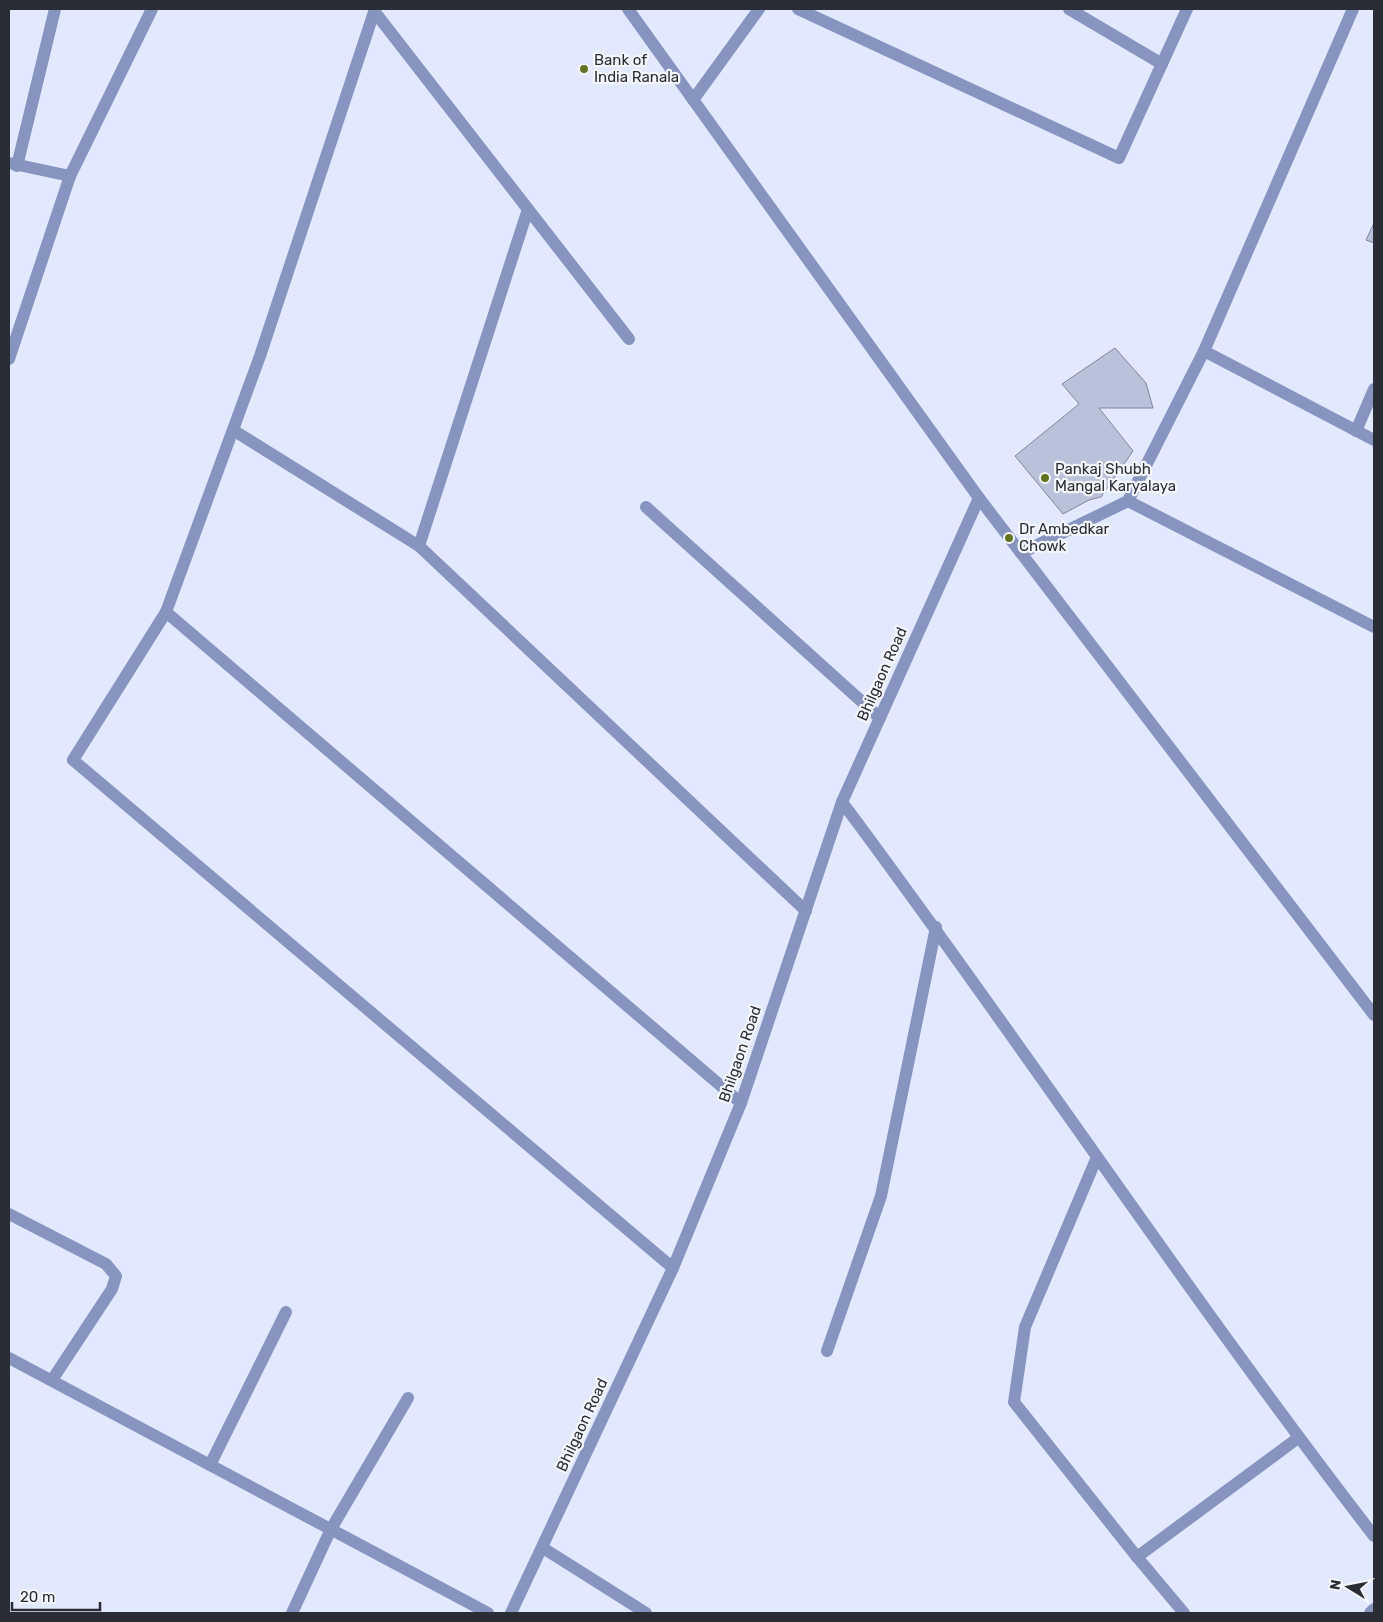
<svg xmlns="http://www.w3.org/2000/svg" width="1383" height="1622" font-family="Rubik,sans-serif">
  <style>
    .building { fill: #bac2db; stroke: #7f869e }
    .lines { fill: none; stroke-linecap: round; stroke-linejoin: round }
    .minor { stroke: #8794bf; stroke-width: 12 }
    .tertiary { stroke: #8794bf; stroke-width: 12 }
    .poi-dot { fill: #607321; stroke: #f5f7fc; stroke-width: 2 }
    .labels { text-anchor: middle; dominant-baseline: central; stroke-width: 4.5; stroke-linejoin: round; paint-order: stroke }
    .poi-label { font-size: 15px; fill: #2a2d36; stroke: #f5f7fc; text-anchor: start }
    .street-label { font-size: 15px; fill: #2a2d36; stroke: #f5f7fc }
  </style>
  <rect width="100%" height="100%" fill="#e2e9fe"/>
  <g class="building">
    <path d="M1374,223V243L1366,240Z"/>
    <path d="M1115,348L1146,383L1153,408H1099L1133,451L1101,497L1089,500L1063,514L1015,456L1079,404L1062,384Z"/>
  </g>
  <g class="lines">
    <g class="minor">
      <path d="M375,9L260,356L166,612L73,760L673,1268"/>
      <path d="M798,9L1119,158L1187,9"/>
      <path d="M1069,9L1162,64"/>
      <path d="M374,11L629,339"/>
      <path d="M693,100L759,9"/>
      <path d="M9,163L70,176L152,9"/>
      <path d="M17,166L55,9"/>
      <path d="M528,209L419,546L806,911"/>
      <path d="M1204,351L1374,440"/>
      <path d="M9,359L70,176"/>
      <path d="M233,430L419,546"/>
      <path d="M1356,431L1374,389"/>
      <path d="M1128,501L1374,627"/>
      <path d="M646,507L880,718"/>
      <path d="M1021,553L1128,501L1204,351L1353,9"/>
      <path d="M166,612L741,1103"/>
      <path d="M842,802C1023,1044 1189,1297 1374,1536"/>
      <path d="M1097,1157L1025,1327L1014,1402L1137,1557L1298,1438"/>
      <path d="M9,1214L106,1264L116,1276L112,1289L52,1380"/>
      <path d="M827,1351L881,1196L936,927"/>
      <path d="M9,1358L488,1613"/>
      <path d="M210,1465L286,1312"/>
      <path d="M543,1548L646,1613"/>
      <path d="M1137,1557L1184,1613"/>
      <path d="M292,1613L331,1529L408,1398"/>
      <path d="M1370,1613L1374,1609"/>
    </g>
    <g class="tertiary">
      <path d="M628,9L979,498L1374,1015"/>
      <path d="M511,1613L673,1268L741,1103L842,802L979,498"/>
    </g>
  </g>
  <g class="poi-dot">
    <circle cx="584" cy="69" r="5"/>
    <circle cx="1045" cy="478" r="5"/>
    <circle cx="1009" cy="538" r="5"/>
  </g>
  <g class="labels">
    <g class="poi-label">
      <text x="594" y="60">Bank of<tspan x="594" dy="17">India Ranala</tspan></text>
      <text x="1055" y="469">Pankaj Shubh<tspan x="1055" dy="17">Mangal Karyalaya</tspan></text>
      <text x="1019" y="529">Dr Ambedkar<tspan x="1019" dy="17">Chowk</tspan></text>
    </g>
    <g class="street-label">
      <text transform="translate(882 674) rotate(-66)">Bhilgaon Road</text>
      <text transform="translate(740 1054) rotate(-71)">Bhilgaon Road</text>
      <text transform="translate(582 1425) rotate(-65)">Bhilgaon Road</text>
    </g>
  </g>
  <rect width="1383" height="1622" fill="none" stroke="#2a2d36" stroke-width="20"/>
  <g transform="translate(1348 1587) rotate(280)" stroke="#f5f7fc" stroke-width="4" paint-order="stroke">
  <path d="M0-4L9 19L0 12L-9 19Z" fill="#2a2d36"/>
  <text y="-8" font-size="14" font-weight="bold" text-anchor="middle" fill="#2a2d36">N</text>
  </g>
  <path d="M12 1602v8h88v-8" fill="none" stroke="#2a2d36" stroke-width="2.5"/>
  <text x="20" y="1602" font-size="15" fill="#2a2d36" stroke="#f5f7fc" stroke-width="4" paint-order="stroke">20 m</text>
</svg>
